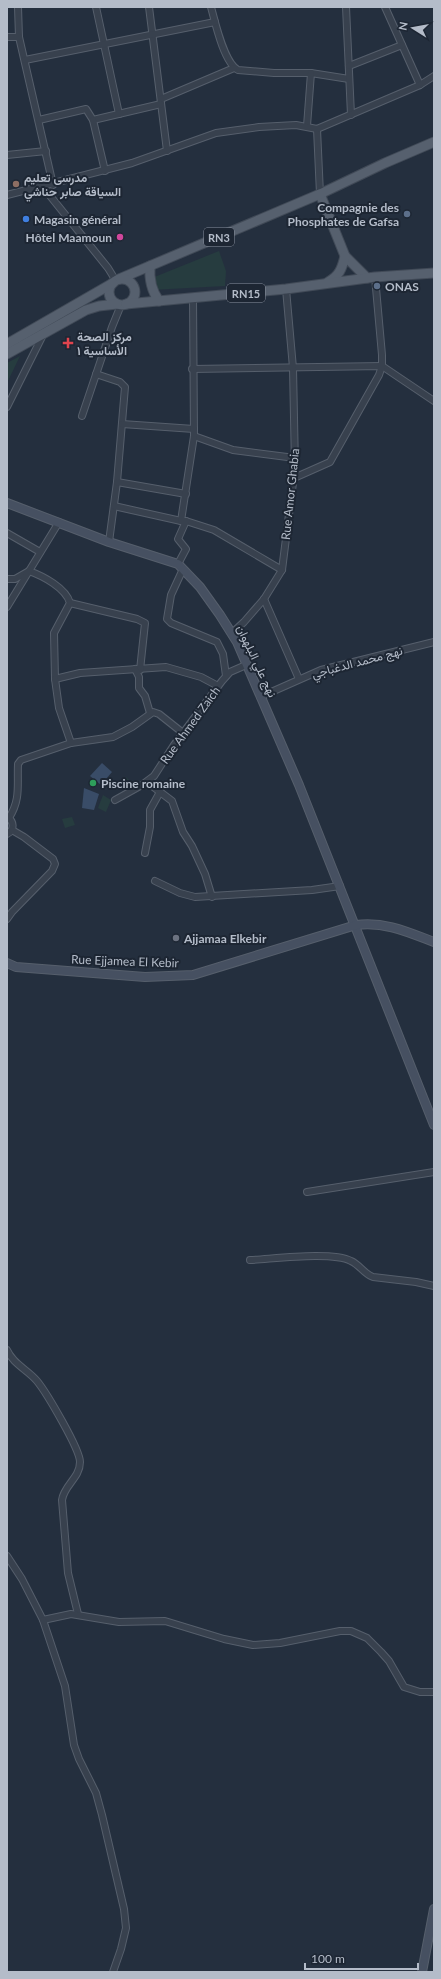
<svg xmlns="http://www.w3.org/2000/svg" width="441" height="1979" font-family="Lato,Vazirmatn,sans-serif">
  <style>
    .green { fill: #263c3f }
    .water { fill: #394c67 }
    .lines { fill: none; stroke-linecap: round; stroke-linejoin: round }
    .street-casing { stroke: #565f6c; stroke-width: 8 }
    .secondary-casing { stroke: #565f6c; stroke-width: 10 }
    .primary-casing { stroke: #414a57; stroke-width: 11 }
    .street { stroke: #38414e; stroke-width: 6 }
    .secondary { stroke: #465061; stroke-width: 8 }
    .primary { stroke: #56606e; stroke-width: 9 }
    .education-dot { fill: #8d6e63; stroke: #1d2633; stroke-width: 1.5 }
    .service-dot { fill: #5c6f8a; stroke: #1d2633; stroke-width: 1.5 }
    .shop-dot { fill: #3f7fe0; stroke: #1d2633; stroke-width: 1.5 }
    .hotel-dot { fill: #d1479c; stroke: #1d2633; stroke-width: 1.5 }
    .health-dot { fill: #e0444e; stroke: #1d2633; stroke-width: 1.5 }
    .leisure-dot { fill: #2e9e5b; stroke: #1d2633; stroke-width: 1.5 }
    .worship-dot { fill: #6b7280; stroke: #1d2633; stroke-width: 1.5 }
    .labels { text-anchor: middle; dominant-baseline: central; stroke-width: 4; stroke-linejoin: round; paint-order: stroke }
    .shield { fill: #1d2633; stroke: #878f9c; stroke-width: 1 }
    .shield-label { font-size: 11px; font-weight: bold; fill: #b4bcc9 }
    .poi-label { font-size: 12px; font-weight: bold; fill: #b4bcc9; stroke: #1d2633; text-anchor: start }
    .street-label { font-size: 12px; fill: #b4bcc9; stroke: #1d2633 }
  </style>
  <rect width="100%" height="100%" fill="#242f3e"/>
  <g class="green">
    <path d="M219,251L226,271L225,286L151,290L147,280Z"/>
    <path d="M20,356L7,383V363Z"/>
    <path d="M126,777L135,786L127,791L122,784Z"/>
    <path d="M103,795L111,800L106,812L98,808Z"/>
    <path d="M72,817L75,825L65,828L62,819Z"/>
  </g>
  <g class="water">
    <path d="M102,763L112,772L101,785L90,776Z"/>
    <path d="M84,788L99,794L94,810L82,808Z"/>
  </g>
  <g class="lines">
    <defs>
      <g id="street">
        <path d="M18,7L19,37L53,185"/>
        <path d="M96,7L119,114"/>
        <path d="M149,7L167,151"/>
        <path d="M211,7C215,22 224,63 238,70L274,73H311L349,79"/>
        <path d="M346,7L351,115"/>
        <path d="M385,7L420,85"/>
        <path d="M7,37H19"/>
        <path d="M25,60L215,22"/>
        <path d="M349,66L402,45"/>
        <path d="M161,99L234,68"/>
        <path d="M39,120L86,109L93,120L161,104"/>
        <path d="M93,120L105,171"/>
        <path d="M307,126L311,73"/>
        <path d="M317,129L320,194"/>
        <path d="M7,155L46,151"/>
        <path d="M43,187L108,268L116,281"/>
        <path d="M7,195L132,163L216,133L259,127L296,125L317,129L420,85L434,76"/>
        <path d="M192,369L382,366L434,401"/>
        <path d="M96,374L120,382L125,387L117,482L109,542"/>
        <path d="M7,407L44,333"/>
        <path d="M82,416L112,327L121,305"/>
        <path d="M122,424L194,429"/>
        <path d="M194,436L233,450L295,458"/>
        <path d="M294,478L330,462L379,375L382,366V355L375,277"/>
        <path d="M117,482L186,494"/>
        <path d="M114,506L181,521"/>
        <path d="M186,521L214,530L282,570"/>
        <path d="M7,533L40,552"/>
        <path d="M178,564L186,549L178,539L186,521H181L194,436L193,297"/>
        <path d="M183,569L171,595L167,619L171,623L217,642L223,654L226,676"/>
        <path d="M7,579H15L29,571C43,576 66,588 70,603L54,633L55,679L80,673L166,667L201,677L218,686"/>
        <path d="M264,599L299,679"/>
        <path d="M70,603L137,619L145,623L140,670"/>
        <path d="M7,607L59,522"/>
        <path d="M232,633L244,622L264,599L282,570L295,467L293,368L286,289"/>
        <path d="M135,669L139,677V688L145,696L150,713"/>
        <path d="M55,679L59,708L71,743"/>
        <path d="M260,697L321,670L434,642"/>
        <path d="M147,782L172,801L183,832L192,846L205,874L212,897"/>
        <path d="M115,800L142,785L154,776L174,745L222,681L230,672L246,665"/>
        <path d="M7,817C14,821 15,830 7,834"/>
        <path d="M9,818C21,799 17,785 18,764L21,760L71,743L113,737L132,727L153,712L159,714L183,733"/>
        <path d="M145,853L150,827V810L160,792"/>
        <path d="M155,881L180,893L195,897L312,890L340,886"/>
        <path d="M7,919L12,912L52,871L55,864L53,859L24,837L12,830"/>
        <path d="M307,1192L434,1172"/>
        <path d="M250,1260C273,1259 332,1251 351,1261C360,1265 364,1274 373,1277L416,1282L434,1286"/>
        <path d="M7,1350C13,1364 28,1370 37,1381C46,1392 80,1449 80,1462C80,1478 64,1485 62,1500L68,1573L78,1614"/>
        <path d="M7,1556L22,1579L43,1620L71,1614L119,1622L165,1621L224,1639L253,1645L280,1643L340,1631H351L367,1638L381,1652L389,1661L404,1687L420,1692H434"/>
        <path d="M43,1620L65,1686L74,1745L79,1759L96,1793L102,1815L124,1909L126,1928L121,1949L113,1972"/>
      </g>
      <g id="secondary">
        <path d="M7,503L109,542L178,564L200,587L220,615L237,642L299,785L434,1125"/>
        <path d="M7,963L16,967L145,977L193,975L356,925C384,921 408,932 434,942"/>
        <path d="M422,1972L434,1909"/>
      </g>
      <g id="primary">
        <path d="M320,194L345,256L367,278"/>
        <path d="M150,266C149,279 151,290 159,301"/>
        <path d="M119,279L320,194L385,163L434,142"/>
        <circle cx="122" cy="292" r="13"/>
        <path d="M328,282C339,276 342,269 345,256"/>
        <path d="M126,304L286,289L375,277L434,273"/>
        <path d="M7,344L113,283"/>
        <path d="M7,354L86,310L99,306L117,304"/>
      </g>
    </defs>
    <use href="#street" class="street-casing"/>
    <use href="#secondary" class="secondary-casing"/>
    <use href="#primary" class="primary-casing"/>
    <use href="#street" class="street"/>
    <use href="#secondary" class="secondary"/>
    <use href="#primary" class="primary"/>
  </g>
  <circle class="education-dot" cx="16" cy="184" r="4"/>
  <g class="service-dot">
    <circle cx="407" cy="214" r="4"/>
    <circle cx="377" cy="286" r="4"/>
  </g>
  <circle class="shop-dot" cx="26" cy="219" r="4"/>
  <circle class="hotel-dot" cx="120" cy="237" r="4"/>
  <path class="health-dot" d="M66 337h4v4h4v4h-4v4h-4v-4h-4v-4h4z"/>
  <circle class="leisure-dot" cx="93" cy="783" r="4"/>
  <circle class="worship-dot" cx="176" cy="938" r="4"/>
  <g class="labels">
    <g class="shield">
      <rect x="204" y="228" width="30" height="18" rx="3"/>
      <rect x="227" y="284" width="38" height="18" rx="3"/>
    </g>
    <g class="shield-label">
      <text x="219" y="237">RN3</text>
      <text x="246" y="293">RN15</text>
    </g>
    <g class="poi-label">
      <text x="24" y="177">مدرسى تعليم<tspan x="24" dy="14">السياقة صابر حناشي</tspan></text>
      <text x="399" y="207" text-anchor="end">Compagnie des<tspan x="399" dy="14">Phosphates de Gafsa</tspan></text>
      <text x="34" y="219">Magasin général</text>
      <text x="112" y="237" text-anchor="end">Hôtel Maamoun</text>
      <text x="385" y="286">ONAS</text>
      <text x="77" y="336">مركز الصحة<tspan x="77" dy="14">الأساسية ١</tspan></text>
      <text x="101" y="783">Piscine romaine</text>
      <text x="184" y="938">Ajjamaa Elkebir</text>
    </g>
    <g class="street-label">
      <text transform="translate(290 494) rotate(-84)">Rue Amor Ghabia</text>
      <text transform="translate(257 661) rotate(65)">نهج علي البلهوان</text>
      <text transform="translate(357 662) rotate(-15)">نهج محمد الدغباجي</text>
      <text transform="translate(190 725) rotate(-54)">Rue Ahmed Zaich</text>
      <text transform="translate(125 961) rotate(2)">Rue Ejjamea El Kebir</text>
    </g>
  </g>
  <rect width="441" height="1979" fill="none" stroke="#b4bcc9" stroke-width="16"/>
  <g transform="translate(413 28) rotate(281)" stroke="#1d2633" stroke-width="3" paint-order="stroke">
  <path d="M0-3L7 15L0 10L-7 15Z" fill="#b4bcc9"/>
  <text y="-6" font-size="11" font-weight="bold" text-anchor="middle" fill="#b4bcc9">N</text>
  </g>
  <path d="M305 1963v6h113v-6" fill="none" stroke="#b4bcc9" stroke-width="2"/>
  <text x="311" y="1963" font-size="12" fill="#b4bcc9" stroke="#1d2633" stroke-width="3" paint-order="stroke">100 m</text>
</svg>
